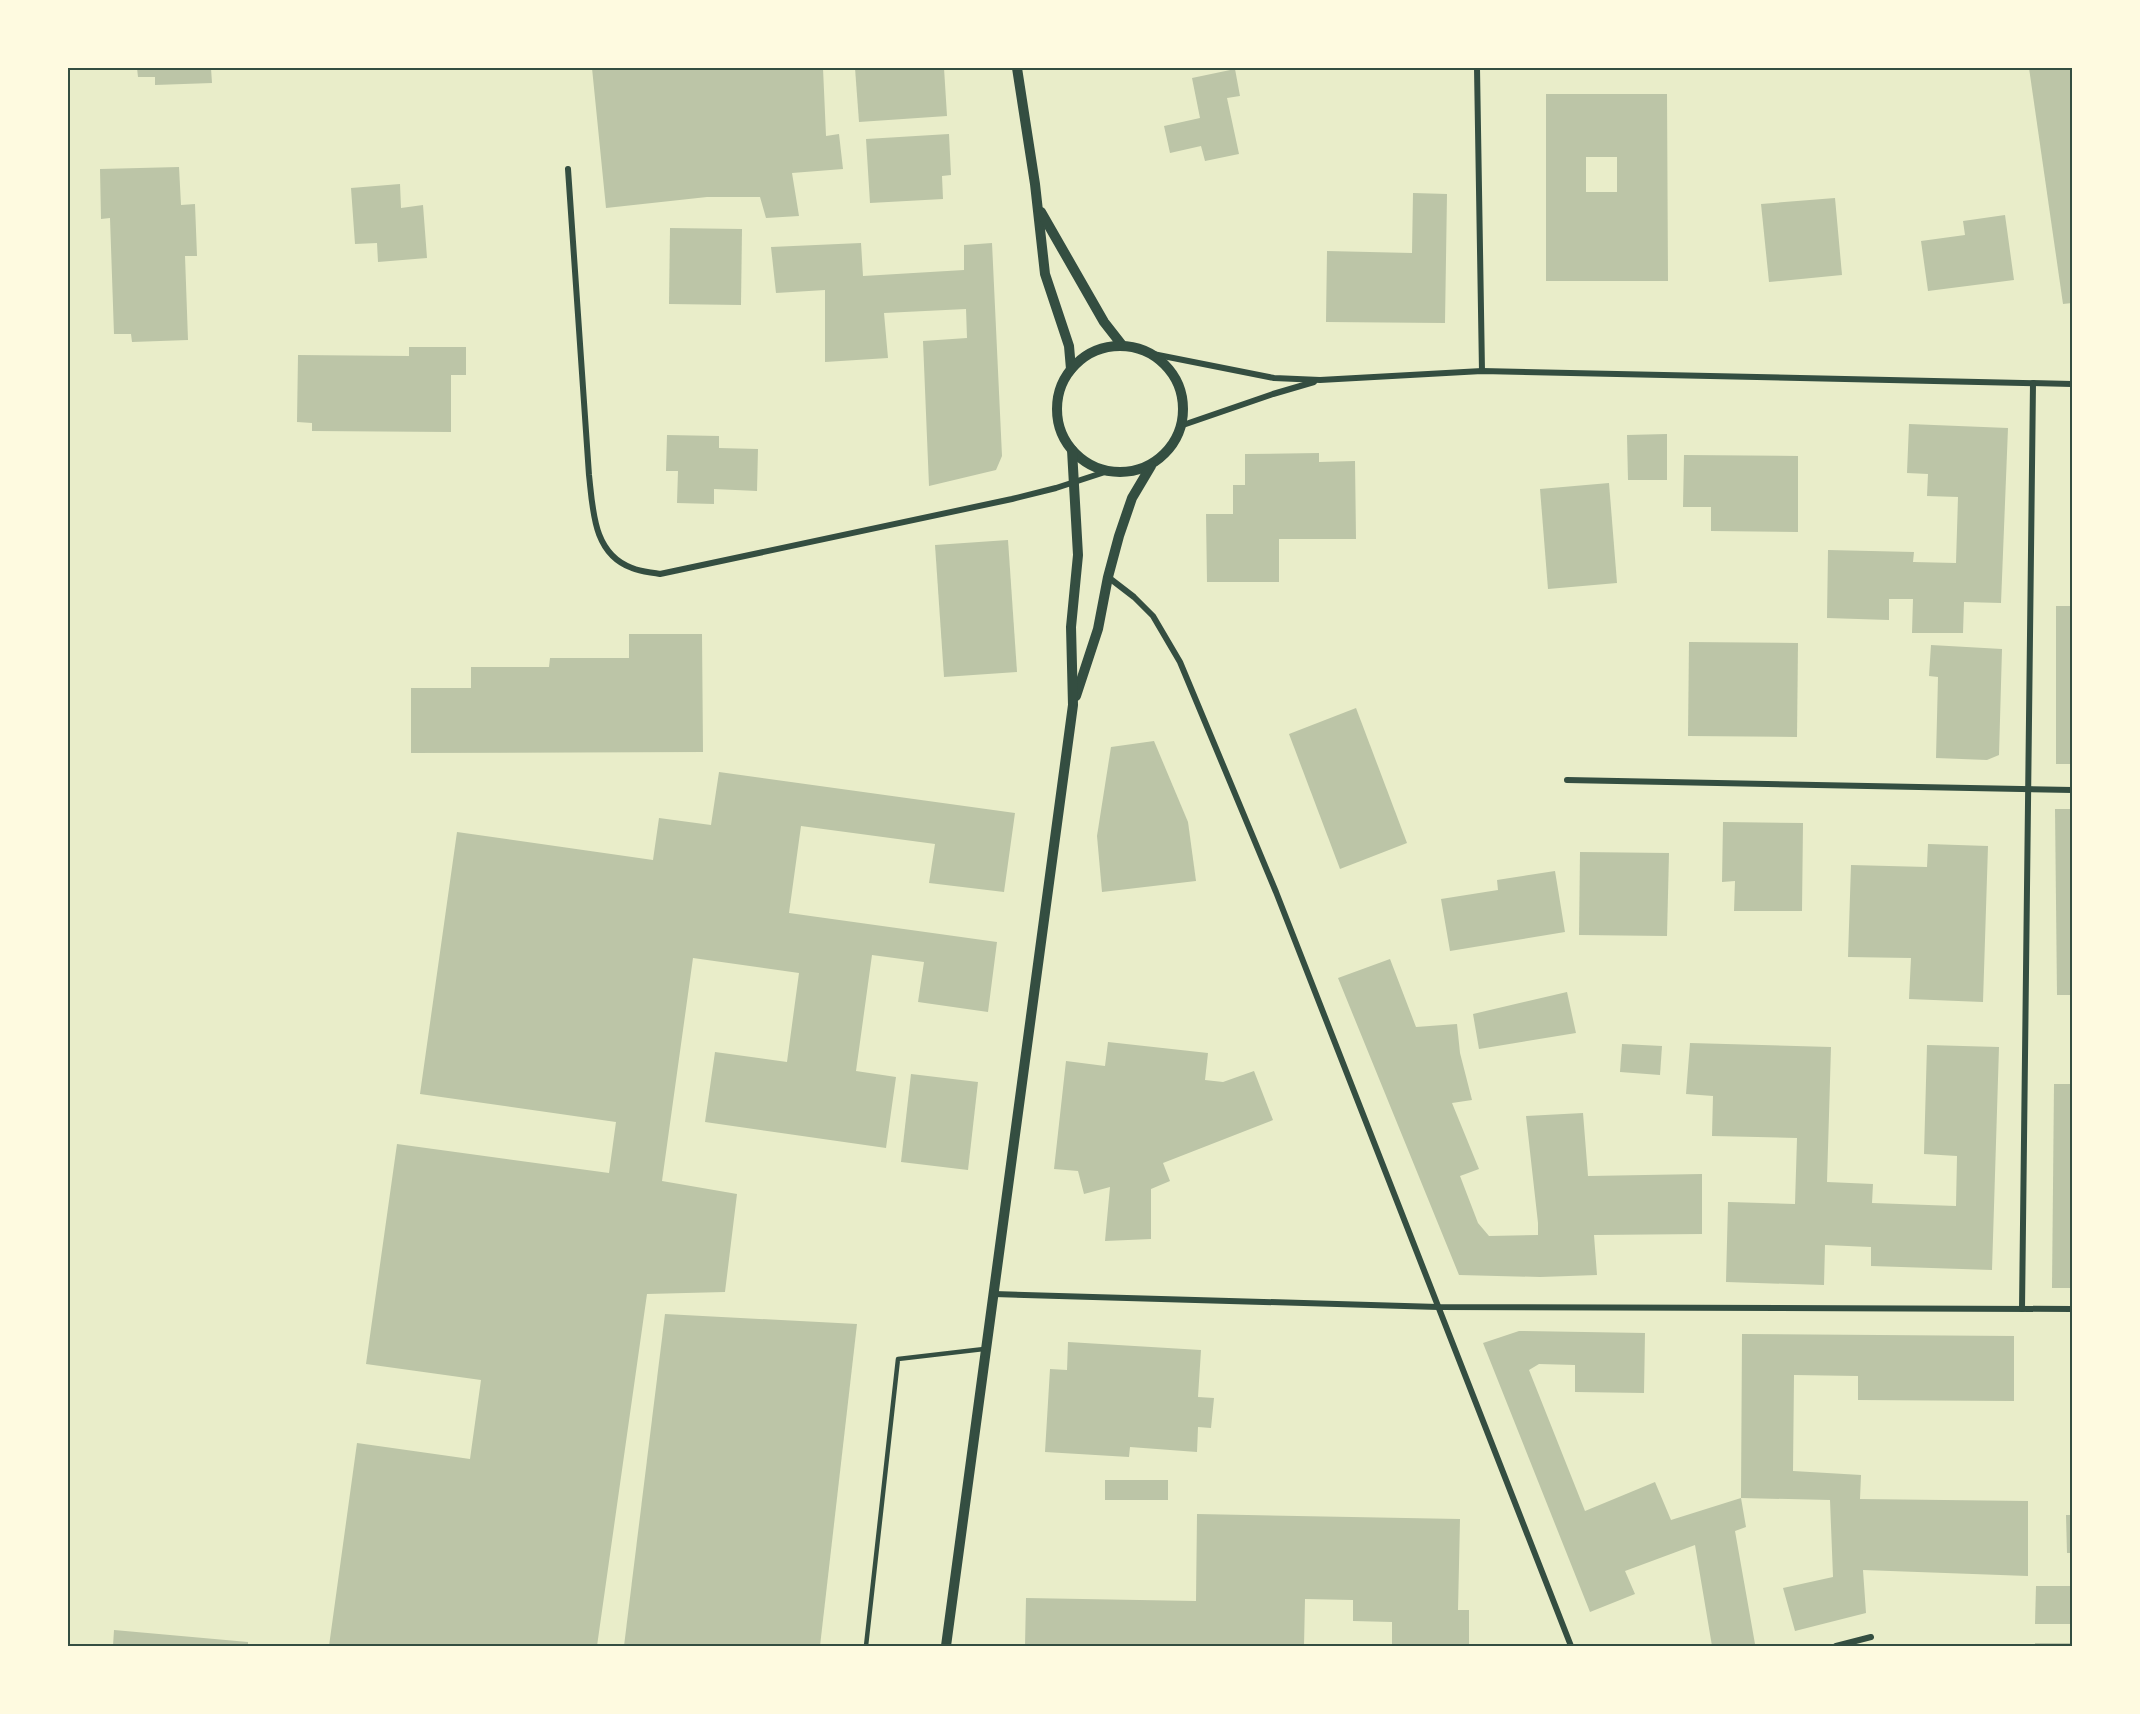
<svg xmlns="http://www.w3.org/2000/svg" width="2140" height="1714" font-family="Ubuntu,sans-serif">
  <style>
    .building { fill: #bcc5a7; fill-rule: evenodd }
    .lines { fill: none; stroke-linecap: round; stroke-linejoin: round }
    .service { stroke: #344e41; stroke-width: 4.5 }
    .minor { stroke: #344e41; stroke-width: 6 }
    .tertiary { stroke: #344e41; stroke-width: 10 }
    .neatline { fill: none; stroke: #344e41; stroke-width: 2 }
  </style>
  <rect width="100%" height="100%" fill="#e9edc9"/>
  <g class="building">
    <path d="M137,68H211L212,83L155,85V77H138Z"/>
    <path d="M592,68H823L826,136L839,134L843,169L792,173L799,216L766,218L760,197H707L606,208Z"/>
    <path d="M855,68H944L947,116L859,122Z"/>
    <path d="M2029,68H2072V303L2063,304Z"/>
    <path d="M1235,69L1240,96L1227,98L1239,154L1205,161L1201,146L1170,153L1164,126L1200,118L1192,78Z"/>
    <path d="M1546,94H1667L1668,281H1546ZM1586,157H1617V192H1586Z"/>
    <path d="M949,134L951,175L942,176L943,199L870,203L866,139Z"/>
    <path d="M179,167L181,205L195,204L197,256H185L188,340L132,342L131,334H114L110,218L101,219L100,169Z"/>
    <path d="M400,184L401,208L423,205L427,258L378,262L377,243L355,244L351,188Z"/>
    <path d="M1413,193L1447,194L1445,323L1326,322L1327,251L1412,253Z"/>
    <path d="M1835,198L1842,275L1769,282L1761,204Z"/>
    <path d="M2005,215L2014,280L1928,291L1921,241L1965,235L1963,221Z"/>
    <path d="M670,228L742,229L741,305L669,304Z"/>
    <path d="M861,243L863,276L964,270V245L992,243L1002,456L996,470L929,486L923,341L967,338L966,309L884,313L888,358L825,362V290L776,293L771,247Z"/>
    <path d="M409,347H466V375H451V432L312,431V423L297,422L298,355L409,356Z"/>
    <path d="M1909,424L2008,428L2001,603L1964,602L1963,633H1912L1913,599H1889V620L1827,618L1828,550L1914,552L1913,562L1956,563L1958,497L1927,496L1928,474L1907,473Z"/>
    <path d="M1667,434V480H1628L1627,435Z"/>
    <path d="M667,435L719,436V448L758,449L757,491L714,489V504L677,503L678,471H666Z"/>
    <path d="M1319,453V462L1355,461L1356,539H1279V582H1207L1206,514H1233V485H1245V454Z"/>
    <path d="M1684,455L1798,456V532L1711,531V507H1683Z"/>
    <path d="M1609,483L1617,583L1548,589L1540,489Z"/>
    <path d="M1008,540L1017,672L944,677L935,545Z"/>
    <rect x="2056" y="606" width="16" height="158"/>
    <path d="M629,634H702L703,752L411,753V688H471V667H549L550,658H629Z"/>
    <path d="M1689,642L1798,643L1797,737L1688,736Z"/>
    <path d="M1931,645L2002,649L1999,755L1987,760L1936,758L1938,677L1929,676Z"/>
    <path d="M1356,708L1407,843L1340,869L1289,734Z"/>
    <path d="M1154,741L1188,822L1196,881L1102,892L1097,836L1111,747Z"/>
    <path d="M719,772L1015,813L1004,892L929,883L935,844L801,826L789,913L997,942L988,1012L918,1002L924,962L872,955L856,1071L896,1077L886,1148L705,1122L715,1052L787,1062L799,973L693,958L662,1181L737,1194L725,1292L647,1294L597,1646H329L357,1443L470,1459L481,1380L366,1364L397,1144L609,1173L616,1122L420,1094L457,832L653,860L659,818L711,825Z"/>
    <path d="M2055,809H2072V995H2057Z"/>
    <path d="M1723,822L1803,823L1802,911H1734L1735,881L1722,882Z"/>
    <path d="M1928,844L1988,846L1983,1002L1909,999L1911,958L1848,957L1851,865L1927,867Z"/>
    <path d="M1580,852L1669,853L1667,936L1579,935Z"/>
    <path d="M1555,871L1565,932L1450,951L1441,899L1498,890L1497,880Z"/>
    <path d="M1390,959L1416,1027L1457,1024L1460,1053L1472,1100L1452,1103L1479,1169L1460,1176L1478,1223L1489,1236L1538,1235V1223L1526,1116L1583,1113L1588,1176L1702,1174V1234L1594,1235L1597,1275L1540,1277L1459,1275L1338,978Z"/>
    <path d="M1567,992L1576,1033L1479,1049L1473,1014Z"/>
    <path d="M1108,1042L1208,1053L1205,1080L1223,1082L1254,1071L1273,1120L1163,1163L1170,1181L1151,1189V1239L1105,1241L1110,1187L1084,1194L1078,1171L1054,1169L1066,1061L1105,1066Z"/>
    <path d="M1690,1043L1831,1047L1827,1182L1873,1184L1872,1203L1956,1206L1957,1156L1924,1154L1927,1045L1999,1047L1992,1270L1871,1266V1247L1825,1245L1824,1285L1726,1282L1728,1202L1795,1204L1797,1138L1712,1136L1713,1096L1686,1094Z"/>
    <path d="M1622,1044L1662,1046L1660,1075L1620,1072Z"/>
    <path d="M911,1074L978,1082L968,1170L901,1162Z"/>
    <path d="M2054,1084H2072V1288H2052Z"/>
    <path d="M665,1314L857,1324L820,1646H624Z"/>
    <path d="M1519,1331L1645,1333L1644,1393L1575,1392V1365L1539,1364L1529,1370L1585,1511L1655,1482L1671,1520L1741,1498L1746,1527L1735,1531L1755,1644L1742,1646H1712L1695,1545L1625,1571L1635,1594L1590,1612L1483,1343Z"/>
    <path d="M1742,1334L2014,1336V1401L1858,1400V1376L1794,1375L1793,1471L1861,1475L1860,1499L2028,1501V1576L1863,1570L1866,1613L1795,1631L1783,1588L1833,1577L1830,1500L1741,1498Z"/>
    <path d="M1068,1342L1201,1350L1198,1397L1214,1398L1211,1428L1198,1427L1197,1452L1130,1447L1129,1457L1045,1452L1050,1369L1067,1370Z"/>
    <rect x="1105" y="1480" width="63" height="20"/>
    <path d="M1197,1514L1460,1519L1458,1610H1469V1646H1392V1622L1353,1621V1600L1305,1599L1304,1646H1025L1026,1598L1196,1601Z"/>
    <path d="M2066,1515H2072V1553H2067Z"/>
    <path d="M2036,1586H2072V1624H2035Z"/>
    <path d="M114,1630L248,1642V1646H113Z"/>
    <rect x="2035" y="1643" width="37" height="3"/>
  </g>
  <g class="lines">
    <path class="service" d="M866,1646L898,1359L984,1349"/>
    <g class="minor">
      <path d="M1477,68L1482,371"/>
      <path d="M568,169L589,475C593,510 593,554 632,568C641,572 651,572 660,574L1012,499L1056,488L1105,472"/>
      <path d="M1153,354L1274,378L1320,380L1482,371L2072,384"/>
      <path d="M1183,425L1273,394L1314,382"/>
      <path d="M1108,577L1134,597L1153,616L1180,662L1276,892L1571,1646"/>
      <path d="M1567,780L2072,790"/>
      <path d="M994,1294L1438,1307L2072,1309"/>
      <path d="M2022,1309L2033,383"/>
      <path d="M1836,1646L1871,1637"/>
    </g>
    <g class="tertiary">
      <path d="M1017,68L1035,184L1045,274L1069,346L1071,369"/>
      <path d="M1041,212L1104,322L1122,345"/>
      <circle cx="1120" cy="409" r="63"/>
      <path d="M1076,696L1098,629L1108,577L1119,536L1132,498L1151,466"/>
      <path d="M946,1646L1073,705L1071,627L1078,555L1072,450"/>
    </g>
  </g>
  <rect width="2140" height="1714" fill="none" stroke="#fefae0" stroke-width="138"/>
  <rect x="69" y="69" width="2002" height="1576" class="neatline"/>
</svg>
